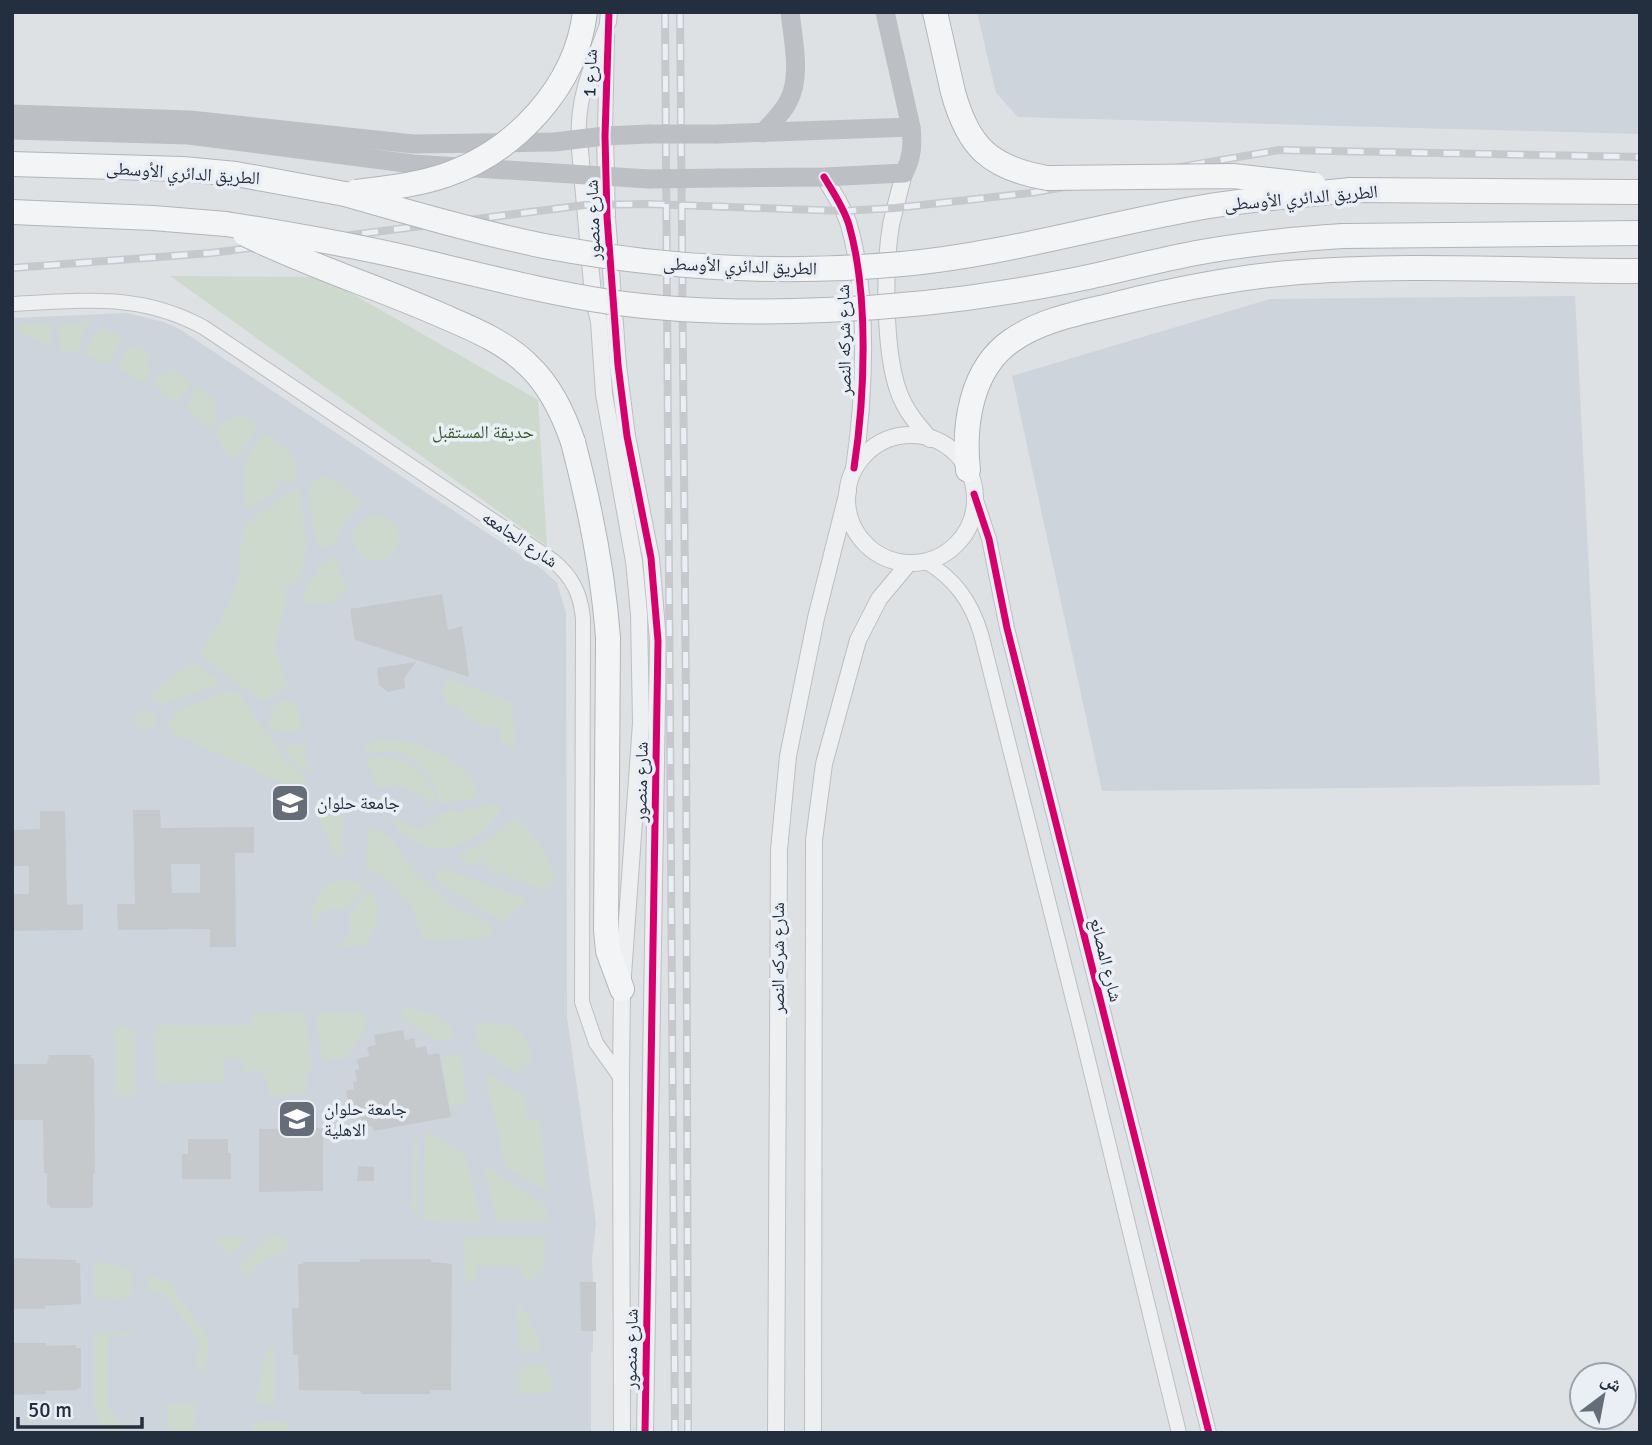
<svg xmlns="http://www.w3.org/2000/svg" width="1652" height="1445" font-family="Signika,'Noto Naskh Arabic',sans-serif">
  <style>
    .built { fill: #ced4db }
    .green { fill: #ced9cd }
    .building { fill: #c6c9cc; fill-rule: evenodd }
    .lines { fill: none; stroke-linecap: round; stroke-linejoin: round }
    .minor-casing { stroke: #bcbfc2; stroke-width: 16 }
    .tertiary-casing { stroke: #bcbfc2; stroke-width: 18 }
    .motorway-casing { stroke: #b0b4b9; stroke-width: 26 }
    .minor { stroke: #edeff1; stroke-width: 14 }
    .tertiary { stroke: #edeff1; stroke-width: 16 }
    .secondary { stroke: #bcbfc4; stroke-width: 19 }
    .motorway { stroke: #f2f4f5; stroke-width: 24 }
    .rail-casing { stroke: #c6c8cc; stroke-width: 8 }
    .rail { stroke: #eaeff5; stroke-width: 5; stroke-dasharray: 16; stroke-linecap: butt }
    .motorway-bridge-casing { stroke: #b0b4b9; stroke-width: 26; stroke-linecap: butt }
    .secondary-bridge { stroke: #bcbfc4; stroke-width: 19 }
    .motorway-bridge { stroke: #f2f4f5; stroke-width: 24 }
    .cycleway-casing { stroke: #eaeff5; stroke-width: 11 }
    .cycleway { stroke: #d6006c; stroke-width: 7 }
    .labels { text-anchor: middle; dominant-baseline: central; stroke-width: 7; stroke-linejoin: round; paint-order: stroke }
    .street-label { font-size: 18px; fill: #232e3e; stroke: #eaeff5 }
    .park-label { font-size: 18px; fill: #385c2f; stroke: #eaeff5 }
    .poi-label { font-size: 18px; fill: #232e3e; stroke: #eaeff5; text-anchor: start }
  </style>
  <rect width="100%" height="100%" fill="#dee1e4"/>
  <g class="built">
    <path d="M977,12H1640V134L1018,117L996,93Z"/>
    <path d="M1575,296L1600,785L1102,791L1012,376L1270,299Z"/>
    <path d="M127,313L164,322L181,330L543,570L557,583L566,613L567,1016L596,1223L592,1259L593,1282H596V1303L594,1304L596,1331H593V1351L591,1352V1433H12V318Z"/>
  </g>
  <g class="green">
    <path d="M170,276L323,277L538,400L547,546Z"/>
    <path d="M86,319L89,320V325L85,327L77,353L60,350L59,326L82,323Z"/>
    <path d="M50,323V345L22,334L18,330L20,325Z"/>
    <path d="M103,328L109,329L122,337L110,362L106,364L86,354L92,337Z"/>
    <path d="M137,345L151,355L147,366L151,372L144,382L117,368L128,347L133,348Z"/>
    <path d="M172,369L191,382L177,402L152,385L158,375L161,377L164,373L168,375Z"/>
    <path d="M198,386L206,390L204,396L207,398L210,395L217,400L214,406L218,416L209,429L185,408Z"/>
    <path d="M240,414L258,427L238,456H229L215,434L224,421L228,422L230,419L235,420Z"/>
    <path d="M264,434C282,445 299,453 297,476L289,484L286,480L278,482L275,492L245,510L244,463L262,435Z"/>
    <path d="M323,476L328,477L361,499L363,503L344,522L337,542L320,549L317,547L309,490L313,481Z"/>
    <path d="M297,487L299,488L307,547L300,580L285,587L286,602L275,644L287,686L267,700L262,701L200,654C212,631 229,611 236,585C242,565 239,544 244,525Z"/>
    <circle cx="376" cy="538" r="23"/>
    <path d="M337,554L339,572L347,588L335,601L305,605C303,579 318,568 337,554Z"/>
    <path d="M191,664L197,665L218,680L219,685L161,704L152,700V692Z"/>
    <path d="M452,680L512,703L516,750L501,742V731C496,722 491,727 484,728L473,721L472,716L468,718L464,715L465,711L460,712L459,706L456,704L453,707L444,701L442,691L447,681Z"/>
    <path d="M228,691L238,692L285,760L305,776L307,786L304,790L300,791L172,733L169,719L175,712Z"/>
    <path d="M291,700L297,705L302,730L276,732L267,722L272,717L270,712L283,701Z"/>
    <circle cx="146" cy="720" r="10"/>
    <path d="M304,741L307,746L304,754L308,764L315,768L313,772L295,764L284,747L287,745L303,744Z"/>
    <path d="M377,741C412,737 472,758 478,797L441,804C428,765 411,744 366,754L363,746Z"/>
    <path d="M378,757C407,757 430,773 436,802L431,804C415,788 399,783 377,788L367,759Z"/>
    <path d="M325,803L340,809L344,814L342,857L330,851L331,843L316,815L318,807Z"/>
    <path d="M500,804L502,806C485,839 450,859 415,841C405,836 395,829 391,819L398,818C412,833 432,831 442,812L456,811L462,814L466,809Z"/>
    <path d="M515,817C533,833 548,853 554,877L549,887L540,888L518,880L516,875L511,878L503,871L498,874L490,870L485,861H479L474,866L459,860L458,855L489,840Z"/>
    <path d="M369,826L390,837L412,868L453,907L490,924L492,929L488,937L431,941L423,938L413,910L399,890L378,872L366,870Z"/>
    <path d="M441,870H447L526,899L504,923L438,882L436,875Z"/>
    <path d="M346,880L362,884L364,888L346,909C334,910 318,904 318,923L312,924C313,900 320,882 346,880Z"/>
    <path d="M368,892H372C382,911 379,929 363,945L339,948L338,943L344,940L351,931L348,917Z"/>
    <path d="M407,1008C427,1012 449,1014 455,1038L437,1041L403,1018L402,1012Z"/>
    <path d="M305,1013L313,1072L306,1073L307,1094L269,1096L268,1081H264V1070L242,1071L244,1060H237L236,1057L223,1058L224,1081L155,1083L154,1026L250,1025V1014Z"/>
    <path d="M318,1013H364C372,1027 352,1047 345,1059L335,1058L323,1063L317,1026Z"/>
    <path d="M474,1022C512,1025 521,1020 533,1061L531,1064L521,1065V1076L479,1048Z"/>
    <path d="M114,1027H135L136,1095H114Z"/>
    <path d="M461,1054L467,1103L450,1106L442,1057Z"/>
    <path d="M485,1072L524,1096L528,1120L540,1119L547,1191L506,1167Z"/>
    <path d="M426,1130L466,1155L481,1223L424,1221Z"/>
    <path d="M414,1138L418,1140L417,1212H411Z"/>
    <path d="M484,1166L547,1207L546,1222H497Z"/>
    <path d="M270,1237H287L286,1254L268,1256L249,1274L240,1267Z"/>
    <path d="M213,1238H248L230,1256Z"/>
    <path d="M465,1238H545C545,1256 548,1272 528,1280L523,1277L521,1266H475V1279L472,1280L471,1285H465Z"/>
    <path d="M94,1261L132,1270L133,1297H129V1301H123V1298L120,1297L119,1301H113V1298L110,1297L109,1301H103V1297H100L99,1300H94Z"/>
    <path d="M148,1275L168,1281L209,1339L205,1369H195L200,1342L163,1292L148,1291Z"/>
    <path d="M518,1303H521L523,1312L529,1314L531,1329L536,1334L542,1351L519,1352Z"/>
    <path d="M99,1331H104L105,1335L108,1334V1331H114V1335H118L117,1331H123L124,1334H127V1331H133V1336L108,1337V1407L128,1433H108L98,1420L94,1409V1335H99Z"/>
    <path d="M267,1348H274V1403H256Z"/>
    <path d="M548,1365L554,1388L553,1392L519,1394V1368Z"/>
    <path d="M168,1403H198L193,1433H168Z"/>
    <path d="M287,1421V1433H251V1422Z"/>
  </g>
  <g class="building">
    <path d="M442,594L448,630L462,626L469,677L355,640L350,609Z"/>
    <path d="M416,662L404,678L405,688L388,692L379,685L377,668Z"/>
    <path d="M133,810H160L161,828L254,827V853H235L236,947H210V929L118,930L117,904H135ZM171,864H200V893H172Z"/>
    <path d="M40,811H65L67,905L83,904V930L12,931V894H29V866H12V830L40,829Z"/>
    <path d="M403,1030L405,1040L414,1038L416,1048L426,1046L428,1055L439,1053L451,1117L373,1131L372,1126L363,1127L361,1118L351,1120L346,1091L354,1089L353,1082L357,1081L355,1070L359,1069L357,1059L369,1056L367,1047L376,1045L374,1035Z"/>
    <path d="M49,1055H91V1058H94L95,1173H93V1205L91,1208H50V1205H47V1173H44L43,1120H13L12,1117V1064H47Z"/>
    <path d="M323,1128V1191L259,1192V1129Z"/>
    <path d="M188,1139H228V1153H231V1179H182V1154H188Z"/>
    <path d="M358,1166L374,1167V1181H357Z"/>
    <path d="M12,1258L76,1260V1263H80L81,1304L45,1306V1309H12Z"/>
    <path d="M360,1259H431V1262L452,1264L451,1390H430V1394H361V1391L299,1390L298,1355H293L292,1308H299L298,1264H303V1262H360Z"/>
    <path d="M580,1282H596V1331H581Z"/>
    <path d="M12,1343H46V1346L76,1345V1348H81V1388H77V1390L46,1391V1394L12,1395Z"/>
  </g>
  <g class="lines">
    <defs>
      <g id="minor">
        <path d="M605,136L607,36"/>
        <path d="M579,139C576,97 594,60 608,22"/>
        <path d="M12,304C83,301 138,292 203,327L552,560C572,576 581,594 583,619L582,1002L596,1043L621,1078"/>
        <path d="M974,494L989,539L1007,628L1209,1433"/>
        <path d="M925,561C955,579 971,601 981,634L1083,1039L1179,1433"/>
      </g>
      <g id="tertiary">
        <path d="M608,22L609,12"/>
        <path d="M605,136L607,217L618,365L627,436L651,558L658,641L645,1433"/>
        <path d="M579,139L593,295L599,322L604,394L634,561L639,614L641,723L622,989L621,1078L622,1433"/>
        <path d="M904,173C900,190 895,207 891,225C884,267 884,349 898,390C904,409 917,424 930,439"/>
        <path d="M824,177C833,192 844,208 849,225C869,295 865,396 854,468"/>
        <circle cx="911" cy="499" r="64"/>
        <path d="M776,1433L779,850L788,756L816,618L848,491"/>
        <path d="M813,1433L814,840L824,764L858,640L879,599L909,563"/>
      </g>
      <g id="motorway">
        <path d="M935,12L953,92"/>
        <path d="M12,164L183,169L236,174L345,194"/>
        <path d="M1350,190L1640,192"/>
        <path d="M12,212L153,218L226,224"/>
        <path d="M1343,236L1640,233"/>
        <path d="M573,442C590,507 603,570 608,638L606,930L608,951L622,989"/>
        <path d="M968,470C963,425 971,369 1011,341C1042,319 1081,313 1116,304C1173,290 1231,278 1289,273C1405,263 1523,271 1640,271"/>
      </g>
    </defs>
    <use href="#minor" class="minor-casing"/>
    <use href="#tertiary" class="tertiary-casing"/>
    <use href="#motorway" class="motorway-casing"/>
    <use href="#minor" class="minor"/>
    <use href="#tertiary" class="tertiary"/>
    <g class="secondary">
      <path d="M12,114L190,120L413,144L554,142L605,136L649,134"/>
      <path d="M12,130L188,135L413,164L649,179"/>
      <path d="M763,133C771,123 782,114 788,102C802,77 793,40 790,12"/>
      <path d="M717,134L911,127"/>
      <path d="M719,178L824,177L904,173C912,158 913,144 911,127L885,12"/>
    </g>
    <use href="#motorway" class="motorway"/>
    <defs>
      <g id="rail">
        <path d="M665,12L675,1433"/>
        <path d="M680,12L686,701L688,1433"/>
        <path d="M12,268L211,253L585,205L649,204L843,211L895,208L1030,193L1279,150L1640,157"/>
      </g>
    </defs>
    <use href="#rail" class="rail-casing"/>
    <use href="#rail" class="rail"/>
    <defs>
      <g id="motorway-bridge">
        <path d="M953,92C968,147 990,168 1047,178L1233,176L1314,185"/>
        <path d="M356,192C386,188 417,185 446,175C515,151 576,87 585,12"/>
        <path d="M345,194C411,213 477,232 544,246C662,268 782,275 902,264C1000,255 1095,227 1192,209C1244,199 1297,196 1350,190"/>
        <path d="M226,224C289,234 353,245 416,260C480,275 544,292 610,302C681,312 755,313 826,310C907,307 989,297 1069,281C1111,273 1153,261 1196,253C1245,244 1294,239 1343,236"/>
        <path d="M245,234C309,266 378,287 443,316C473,329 503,341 527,364C550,385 563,413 573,442"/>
      </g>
    </defs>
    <use href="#motorway-bridge" class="motorway-bridge-casing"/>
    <g class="secondary-bridge">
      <path d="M649,134H717"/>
      <path d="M649,179L719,178"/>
    </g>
    <use href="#motorway-bridge" class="motorway-bridge"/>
    <defs>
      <g id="cycleway">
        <path d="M609,12L605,136L607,217L618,365L627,436L651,558L658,641L645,1433"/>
        <path d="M824,177C833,192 844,208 849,225C869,295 865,396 854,468"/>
        <path d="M974,494L989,539L1007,628L1209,1433"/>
      </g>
    </defs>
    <use href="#cycleway" class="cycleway-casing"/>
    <use href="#cycleway" class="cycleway"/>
  </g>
  <defs>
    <symbol id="university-square" viewBox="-11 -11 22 22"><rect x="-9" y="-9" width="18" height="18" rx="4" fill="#646d78" stroke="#eaeff5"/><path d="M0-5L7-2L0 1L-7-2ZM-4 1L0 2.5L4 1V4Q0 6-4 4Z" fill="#fff"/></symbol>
  </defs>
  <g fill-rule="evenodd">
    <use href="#university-square" x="268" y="781" width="44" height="44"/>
    <use href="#university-square" x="275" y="1097" width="44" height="44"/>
  </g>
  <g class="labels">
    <g class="street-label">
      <text transform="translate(590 73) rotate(-88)">شارع 1</text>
      <text transform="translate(183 173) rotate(4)">الطريق الدائري الأوسطى</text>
      <text transform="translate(1301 198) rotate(-5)">الطريق الدائري الأوسطى</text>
      <text transform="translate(593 220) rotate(-92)">شارع منصور</text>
      <text transform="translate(740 266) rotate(2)">الطريق الدائري الأوسطى</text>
      <text transform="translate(844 340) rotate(-91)">شارع شركه النصر</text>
      <text transform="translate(520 539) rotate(34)">شارع الجامعه</text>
      <text transform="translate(641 782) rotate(-89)">شارع منصور</text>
      <text transform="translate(778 958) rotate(-90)">شارع شركه النصر</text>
      <text transform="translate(1106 960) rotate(76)">شارع المصانع</text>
      <text transform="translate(631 1349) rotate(-89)">شارع منصور</text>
    </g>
    <g class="park-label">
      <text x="483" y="432">حديقة المستقبل</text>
    </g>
    <g class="poi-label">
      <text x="317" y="803">جامعة حلوان</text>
      <text x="324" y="1109">جامعة حلوان<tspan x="324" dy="21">الاهلية</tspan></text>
    </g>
  </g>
  <rect width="1652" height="1445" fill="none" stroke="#232e3e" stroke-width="28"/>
  <g transform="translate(1603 1396) rotate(32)"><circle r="33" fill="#eaeff5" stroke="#9aa2ac" stroke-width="2"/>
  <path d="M0-5L12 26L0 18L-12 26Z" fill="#646d78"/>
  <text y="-10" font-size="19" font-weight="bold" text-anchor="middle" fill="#232e3e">ش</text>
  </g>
  <path d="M18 1417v10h124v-10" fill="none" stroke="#232e3e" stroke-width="3.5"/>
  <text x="28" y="1417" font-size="21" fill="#232e3e" stroke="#eaeff5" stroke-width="5" paint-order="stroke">50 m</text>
</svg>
